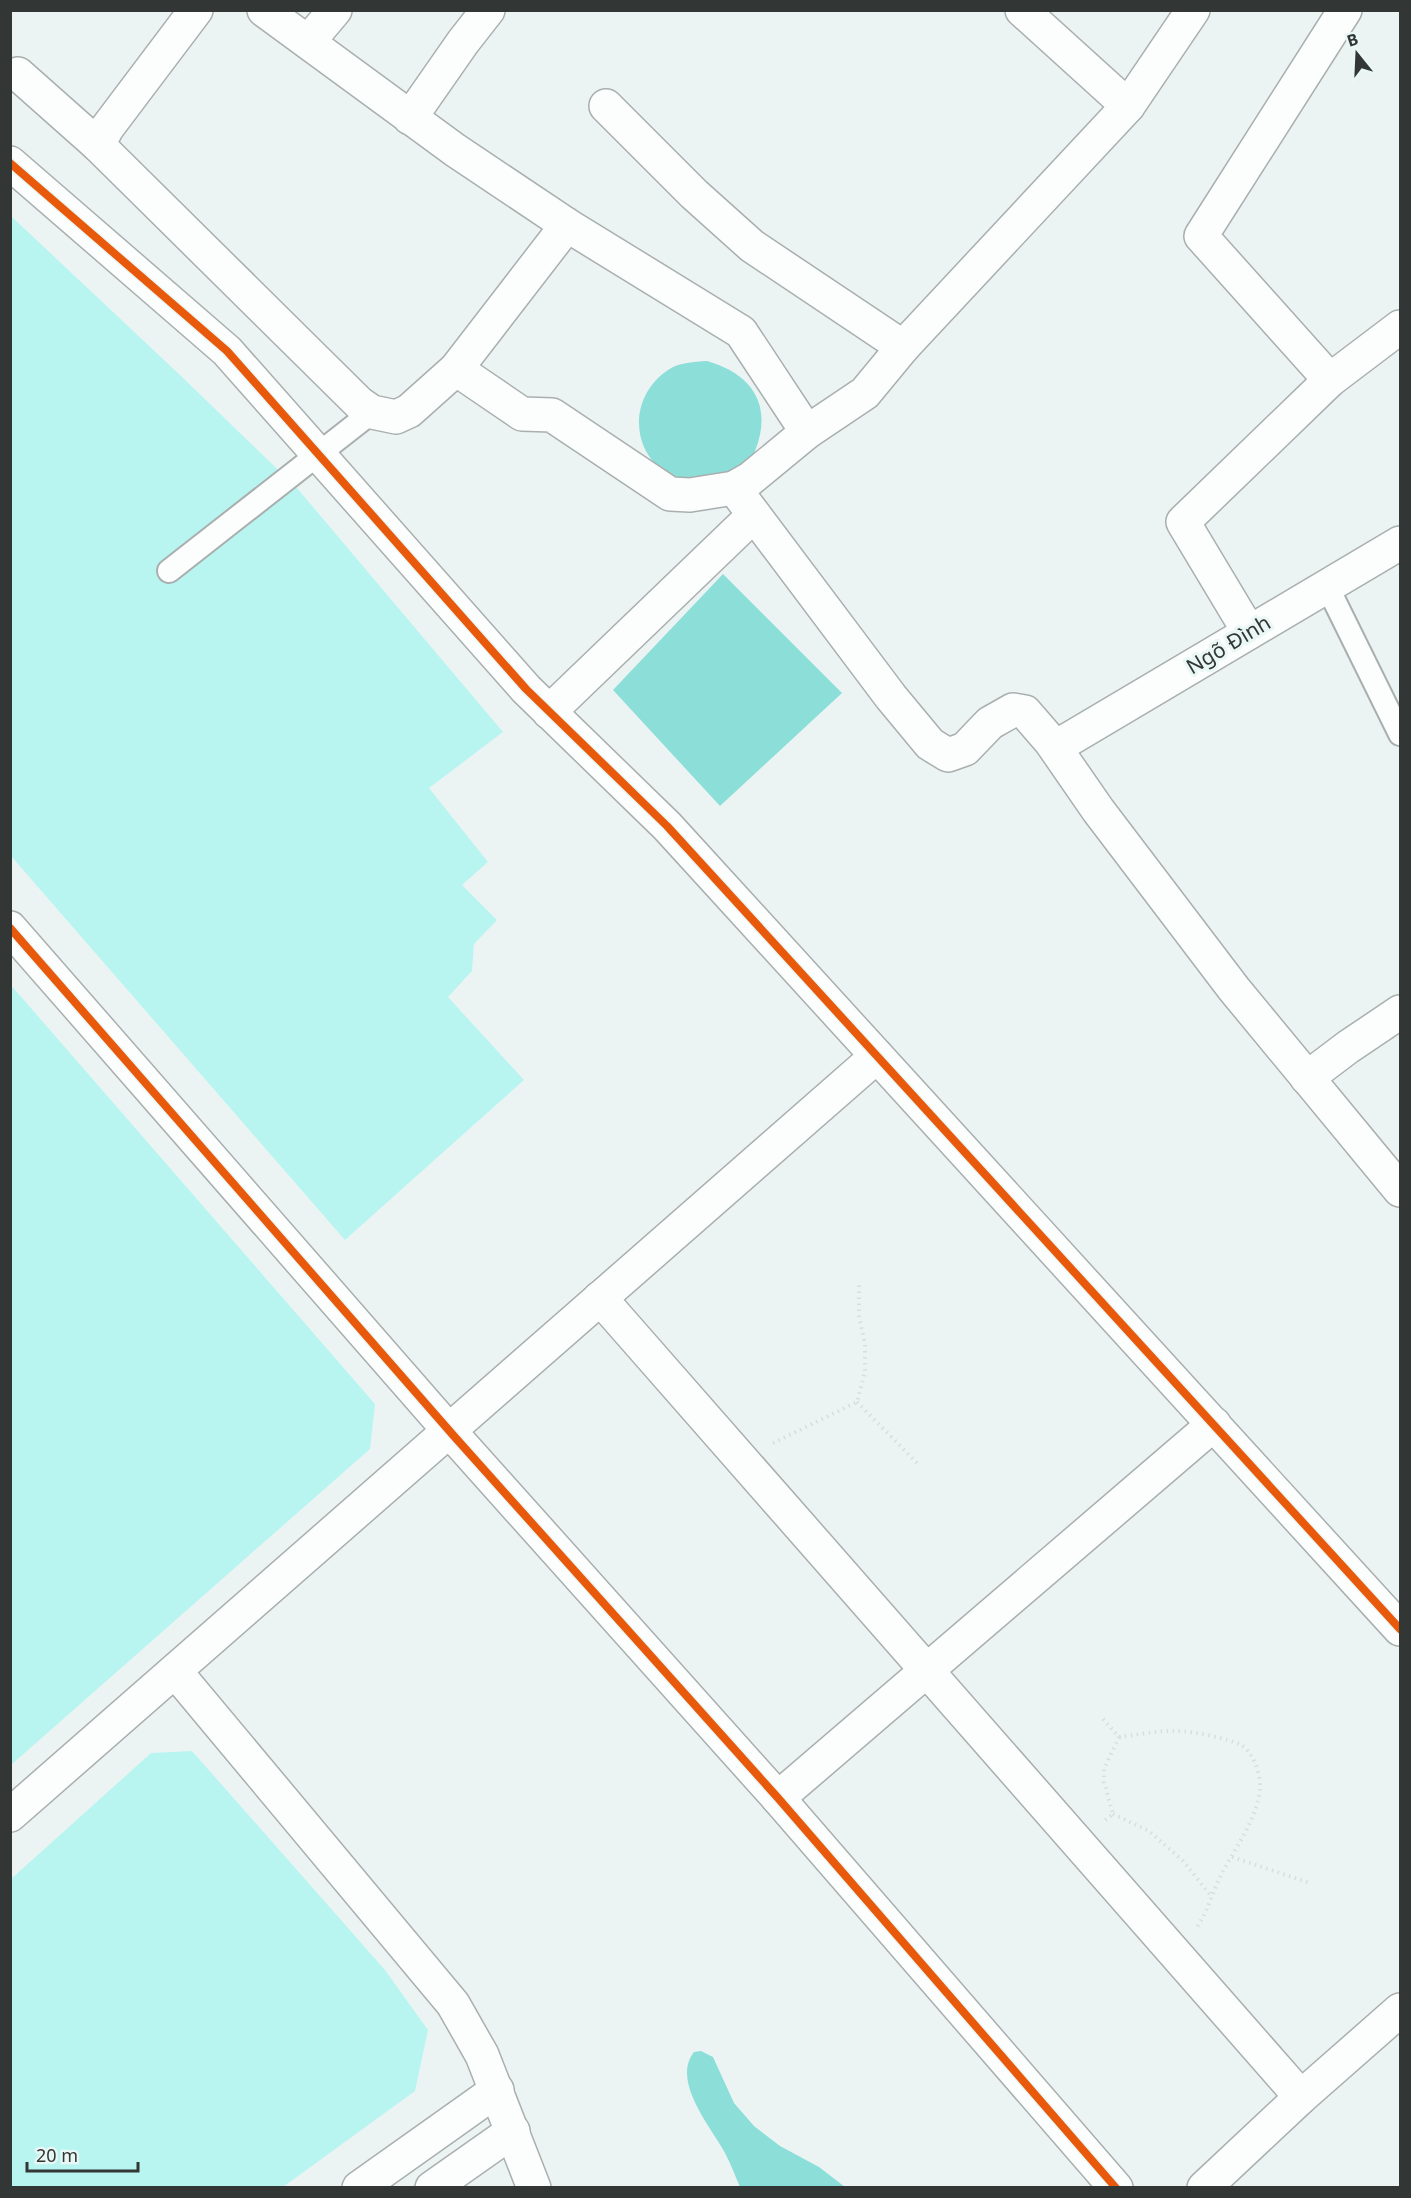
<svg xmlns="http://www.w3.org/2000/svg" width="1411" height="2198" font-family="'Noto Sans',sans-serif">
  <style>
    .green { fill: #b8f5f0 }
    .water { fill: #8cded9 }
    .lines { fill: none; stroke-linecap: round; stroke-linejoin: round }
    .service-casing { stroke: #a9afae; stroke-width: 26 }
    .minor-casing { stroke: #a9afae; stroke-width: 36 }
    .path { stroke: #dadddc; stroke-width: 4; stroke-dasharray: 1.5 4.5; stroke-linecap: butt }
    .service { stroke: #fcfdfd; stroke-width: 22 }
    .minor { stroke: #fcfdfd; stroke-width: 33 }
    .cycleway-casing { stroke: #e9f7f5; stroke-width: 11 }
    .cycleway { stroke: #e8590c; stroke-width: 8 }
    .labels { text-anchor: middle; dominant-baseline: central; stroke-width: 6; stroke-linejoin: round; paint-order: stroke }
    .street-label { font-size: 21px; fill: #323736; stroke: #e9f7f5 }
  </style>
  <rect width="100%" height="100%" fill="#ecf4f3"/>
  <g class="green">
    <path d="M11,216L180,375L297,488L503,732L429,788L488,862L462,885L497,920L474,944L472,971L448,997L524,1080L345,1240L11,856Z"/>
    <path d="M10,984L375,1404L370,1449L11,1765Z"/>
    <path d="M192,1751L385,1970L428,2030L415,2091L283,2187H11V1879L151,1753Z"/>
  </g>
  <g class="water">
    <path d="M707,361C753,374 773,406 755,451C747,469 732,472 714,475C704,477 687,483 678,481C670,478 661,471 656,465C629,436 635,392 668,370C680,362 694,362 707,361Z"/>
    <path d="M723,574L842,693L720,806L613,690Z"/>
    <path d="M701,2051L713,2057L734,2103L754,2126L780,2146L819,2167L845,2187H740C735,2176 731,2164 725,2153C711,2127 671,2081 694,2052Z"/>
  </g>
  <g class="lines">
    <defs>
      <g id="service">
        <path d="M169,571L372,412"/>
        <path d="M1327,586L1400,734"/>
      </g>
      <g id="minor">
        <path d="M264,10L455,150L567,225L741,332L807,432"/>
        <path d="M1022,10L1128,106"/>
        <path d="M308,42L335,10"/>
        <path d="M18,74L98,145L359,403L372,412L396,417L409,411L456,369L567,225"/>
        <path d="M606,106L694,194L752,246L903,347"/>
        <path d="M410,118L463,42L488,10"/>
        <path d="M98,145L107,128L196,10"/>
        <path d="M10,163L227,351L526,689L667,826L1400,1629"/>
        <path d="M456,369L522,414L552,415L670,494L690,495L734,488L750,479L807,432L865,393L903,347L1128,106L1193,10"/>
        <path d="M1330,380L1201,236L1345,10"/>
        <path d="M734,488L891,697L930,744L948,755L965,749L990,723L1013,710L1025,712L1051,742L1098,810L1234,989L1400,1190"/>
        <path d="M1249,632L1183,522L1330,380L1400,327"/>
        <path d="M549,712L754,515"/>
        <path d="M1056,747L1400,543"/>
        <path d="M10,928L453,1435L778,1798L1116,2188"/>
        <path d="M1307,1078L1348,1047L1400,1012"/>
        <path d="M600,1298L1301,2097"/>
        <path d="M175,1671L453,2004L482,2055L534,2188"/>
        <path d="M778,1798L1214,1424"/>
        <path d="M10,1815L877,1056"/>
        <path d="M359,2188L497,2090"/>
        <path d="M432,2188L513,2131"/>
        <path d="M1204,2188L1301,2097L1400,2010"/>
      </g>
    </defs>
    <use href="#service" class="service-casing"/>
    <use href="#minor" class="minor-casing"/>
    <g class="path">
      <path d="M857,1402L918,1464"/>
      <path d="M773,1443L857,1402L865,1371V1344L859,1316V1281"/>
      <path d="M1103,1719L1119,1737L1104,1769V1782L1113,1814L1104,1821"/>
      <path d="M1119,1737C1138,1735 1159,1730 1178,1731C1191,1731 1230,1739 1241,1745C1254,1753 1261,1775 1260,1790C1256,1822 1234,1849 1220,1877C1212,1893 1208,1911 1197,1927"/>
      <path d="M1113,1814L1149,1831L1183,1861L1212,1897"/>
      <path d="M1232,1857L1310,1883"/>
    </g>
    <use href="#service" class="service"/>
    <use href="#minor" class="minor"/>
    <defs>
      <g id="cycleway">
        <path d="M10,163L227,351L526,689L667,826L1400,1629"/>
        <path d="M10,928L453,1435L778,1798L1116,2188"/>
      </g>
    </defs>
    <use href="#cycleway" class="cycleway-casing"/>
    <use href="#cycleway" class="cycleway"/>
  </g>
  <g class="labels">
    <g class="street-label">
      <text transform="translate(1228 644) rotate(-31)">Ngõ Đình</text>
    </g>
  </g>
  <rect width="1411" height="2198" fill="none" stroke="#323736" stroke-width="24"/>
  <g transform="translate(1357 54) rotate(342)" stroke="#e9f7f5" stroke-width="4.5" paint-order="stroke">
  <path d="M0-4.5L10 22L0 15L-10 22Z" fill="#323736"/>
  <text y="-9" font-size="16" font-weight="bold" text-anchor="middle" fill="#323736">B</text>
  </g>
  <path d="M27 2162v9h111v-9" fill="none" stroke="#323736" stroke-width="3"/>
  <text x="36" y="2162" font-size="18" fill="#323736" stroke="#e9f7f5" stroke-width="4.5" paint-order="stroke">20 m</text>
</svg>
